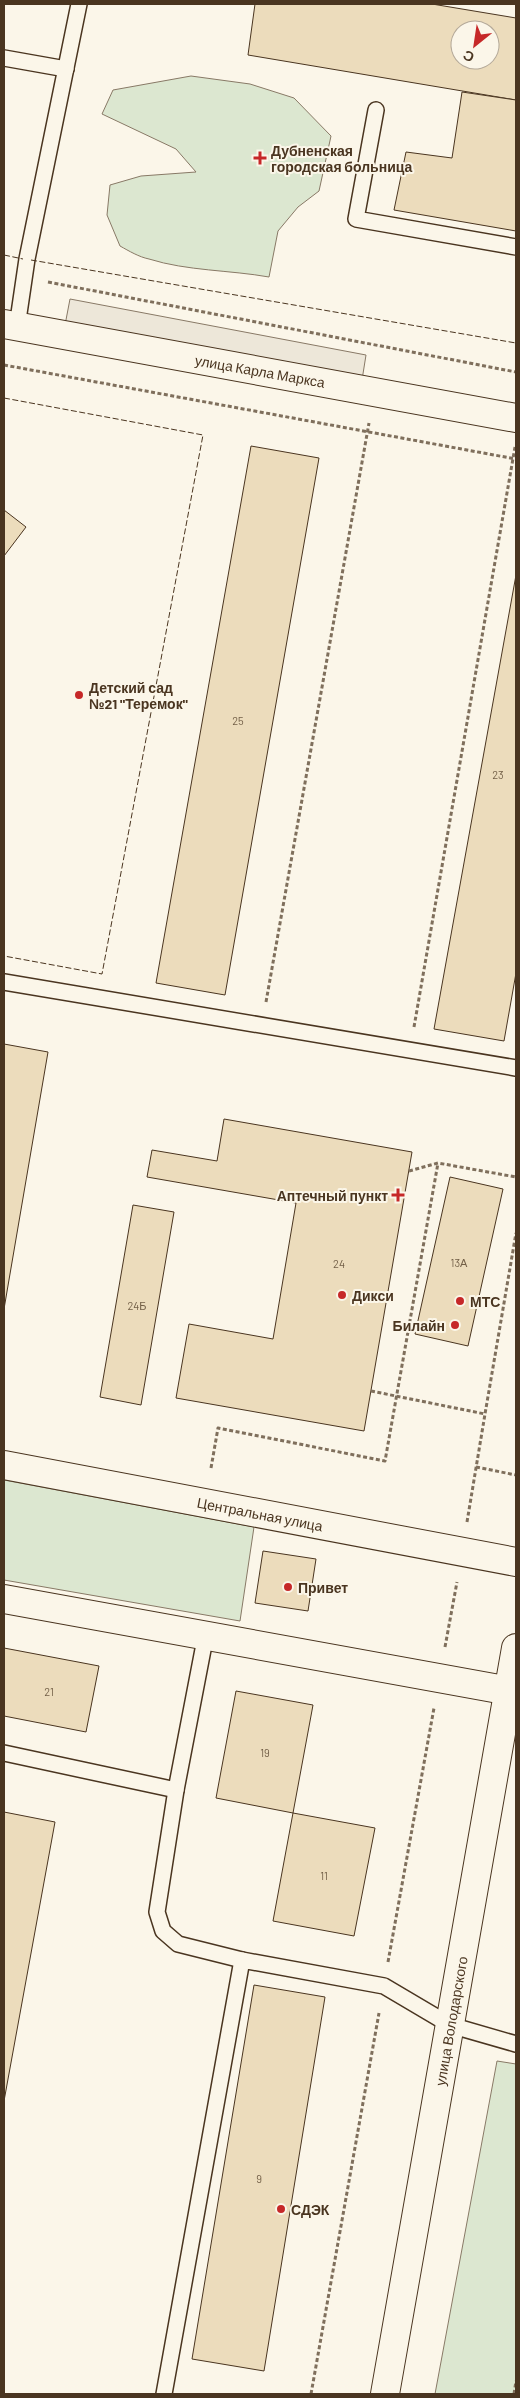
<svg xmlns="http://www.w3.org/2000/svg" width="520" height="2398" font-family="Barlow,sans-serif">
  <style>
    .green { fill: #dce7d0; stroke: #887966 }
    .parking { fill: #ede7d9; stroke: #887966 }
    .building { fill: #ecdcbc; stroke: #4a3520; fill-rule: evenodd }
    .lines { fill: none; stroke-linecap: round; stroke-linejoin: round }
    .service-casing { stroke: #4a3520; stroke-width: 18 }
    .minor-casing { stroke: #4a3520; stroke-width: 30 }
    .tertiary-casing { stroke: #4a3520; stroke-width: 30 }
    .secondary-casing { stroke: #4a3520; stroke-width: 30 }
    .path { stroke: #7f6f5c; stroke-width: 3; stroke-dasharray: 4 2.5; stroke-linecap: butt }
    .service { stroke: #fbf6e9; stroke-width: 15 }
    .minor { stroke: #fbf6e9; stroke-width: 28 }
    .tertiary { stroke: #fbf6e9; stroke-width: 28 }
    .secondary { stroke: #fbf6e9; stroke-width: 28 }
    .fence { stroke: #4a3520; stroke-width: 1; stroke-dasharray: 6 2.5; stroke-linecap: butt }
    .poi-dot { fill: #c62828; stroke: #fbf6e9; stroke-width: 2 }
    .labels { text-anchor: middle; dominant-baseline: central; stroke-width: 4; stroke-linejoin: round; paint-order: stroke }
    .number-label { font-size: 11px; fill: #725f47 }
    .poi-label { font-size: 14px; font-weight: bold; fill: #4a3520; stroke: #fbf6e9; text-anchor: start }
    .street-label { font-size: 14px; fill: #4a3520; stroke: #fbf6e9 }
  </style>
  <rect width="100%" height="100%" fill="#fbf6e9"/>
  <g class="green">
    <path d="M191,76L250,84L294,98L331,136L319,191L298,207L278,231L269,277C230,270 187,271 149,259C139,257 129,251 120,246L107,215L110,185L141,176L196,172L176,149L102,114L113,90Z"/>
    <path d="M4,1480L254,1527L240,1621L4,1580Z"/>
    <path d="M497,2061L516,2064V2394H435Z"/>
  </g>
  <path class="parking" d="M70,299L366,355L362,380L65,325Z"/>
  <g class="building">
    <path d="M255,4H432L516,18V100L248,55ZM460,30H490V60H460Z"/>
    <path d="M462,92L516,100V231L394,210L406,152L452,158Z"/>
    <path d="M251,446L319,458L225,995L156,983Z"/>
    <path d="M4,510L26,527L4,556Z"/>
    <path d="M516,575V973L504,1041L434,1029Z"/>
    <path d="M4,1044L48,1052L4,1309Z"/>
    <path d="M224,1119L412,1152L364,1431L176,1398L189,1324L273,1339L296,1203L147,1177L152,1150L217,1161Z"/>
    <path d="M450,1177L503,1189L468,1346L415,1334Z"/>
    <path d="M133,1205L174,1212L141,1405L100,1397Z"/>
    <path d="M263,1551L316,1559L308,1611L255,1603Z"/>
    <path d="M4,1648L99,1666L86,1732L4,1716Z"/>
    <path d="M236,1691L313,1705L293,1813L216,1798Z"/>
    <path d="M4,1812L55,1822L4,2101Z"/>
    <path d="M293,1813L375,1828L354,1936L273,1921Z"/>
    <path d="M254,1985L325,1997L264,2371L192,2359Z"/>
  </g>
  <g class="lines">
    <defs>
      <g id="service">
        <path d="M4,58L66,69"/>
        <path d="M376,110L356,219L516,247"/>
        <path d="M17,327L27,259L79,4"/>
        <path d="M4,982L516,1068"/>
        <path d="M206,1634L176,1790L157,1912L163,1931L178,1944L242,1960"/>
        <path d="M4,1753L176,1790"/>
        <path d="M164,2394L242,1960L384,1986L450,2025L516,2044"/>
      </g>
      <path id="minor" d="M4,324L516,418"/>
      <g id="tertiary">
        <path d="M4,1465L516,1562"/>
        <path d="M4,1599L516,1692"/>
      </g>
      <path id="secondary" d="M385,2394L516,1648"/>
    </defs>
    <use href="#service" class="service-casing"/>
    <use href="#minor" class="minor-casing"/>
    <use href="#tertiary" class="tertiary-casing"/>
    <use href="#secondary" class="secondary-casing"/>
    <g class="path">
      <path d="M48,282L516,372"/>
      <path d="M4,365L516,459"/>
      <path d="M266,1002L369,423"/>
      <path d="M414,1027L515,447"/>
      <path d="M409,1171L438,1163L516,1177"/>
      <path d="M371,1391L485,1414L516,1233"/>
      <path d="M476,1467L516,1475"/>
      <path d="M211,1468L218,1428L385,1461L438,1163"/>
      <path d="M467,1522L485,1414"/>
      <path d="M445,1647L457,1582"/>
      <path d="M388,1962L434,1708"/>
      <path d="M311,2394L379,2013"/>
      <path d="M514,2394L516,2381"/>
    </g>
    <use href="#service" class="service"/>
    <use href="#minor" class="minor"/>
    <use href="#tertiary" class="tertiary"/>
    <use href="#secondary" class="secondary"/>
    <g class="fence">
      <path d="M4,255L23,259"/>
      <path d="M31,260L516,343"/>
      <path d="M4,398L203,435L102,974L4,956"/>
    </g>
  </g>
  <g class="poi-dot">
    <path d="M257.5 150.5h5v5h5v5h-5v5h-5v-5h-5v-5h5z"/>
    <circle cx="79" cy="695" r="5"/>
    <path d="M395.5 1187.5h5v5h5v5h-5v5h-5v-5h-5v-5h5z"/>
    <circle cx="342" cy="1295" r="5"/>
    <circle cx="460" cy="1301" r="5"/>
    <circle cx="455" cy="1325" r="5"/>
    <circle cx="288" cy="1587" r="5"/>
    <circle cx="281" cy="2209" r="5"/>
  </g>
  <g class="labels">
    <g class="number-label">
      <text x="238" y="720">25</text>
      <text x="498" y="774">23</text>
      <text x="459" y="1262">13А</text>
      <text x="339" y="1263">24</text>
      <text x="137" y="1305">24Б</text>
      <text x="49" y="1691">21</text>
      <text x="265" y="1752">19</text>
      <text x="324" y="1875">11</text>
      <text x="259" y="2178">9</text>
    </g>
    <g class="poi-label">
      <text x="271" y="150">Дубненская<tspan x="271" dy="16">городская больница</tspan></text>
      <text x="89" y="687">Детский сад<tspan x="89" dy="16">№21 "Теремок"</tspan></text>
      <text x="388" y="1195" text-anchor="end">Аптечный пункт</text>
      <text x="352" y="1295">Дикси</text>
      <text x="470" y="1301">МТС</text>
      <text x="445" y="1325" text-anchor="end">Билайн</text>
      <text x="298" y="1587">Привет</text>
      <text x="291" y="2209">СДЭК</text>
    </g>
    <g class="street-label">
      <text transform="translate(260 371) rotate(10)">улица Карла Маркса</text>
      <text transform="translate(260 1514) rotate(11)">Центральная улица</text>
      <text transform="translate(451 2021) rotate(-80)">улица Володарского</text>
    </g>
  </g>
  <rect width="520" height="2398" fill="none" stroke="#4a3520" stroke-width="10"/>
  <g transform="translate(475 45) rotate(210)"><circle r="24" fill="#fbf6e9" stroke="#b4a999"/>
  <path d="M0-4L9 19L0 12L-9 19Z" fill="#c62828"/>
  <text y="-8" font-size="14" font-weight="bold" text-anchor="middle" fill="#4a3520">С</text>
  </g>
</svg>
